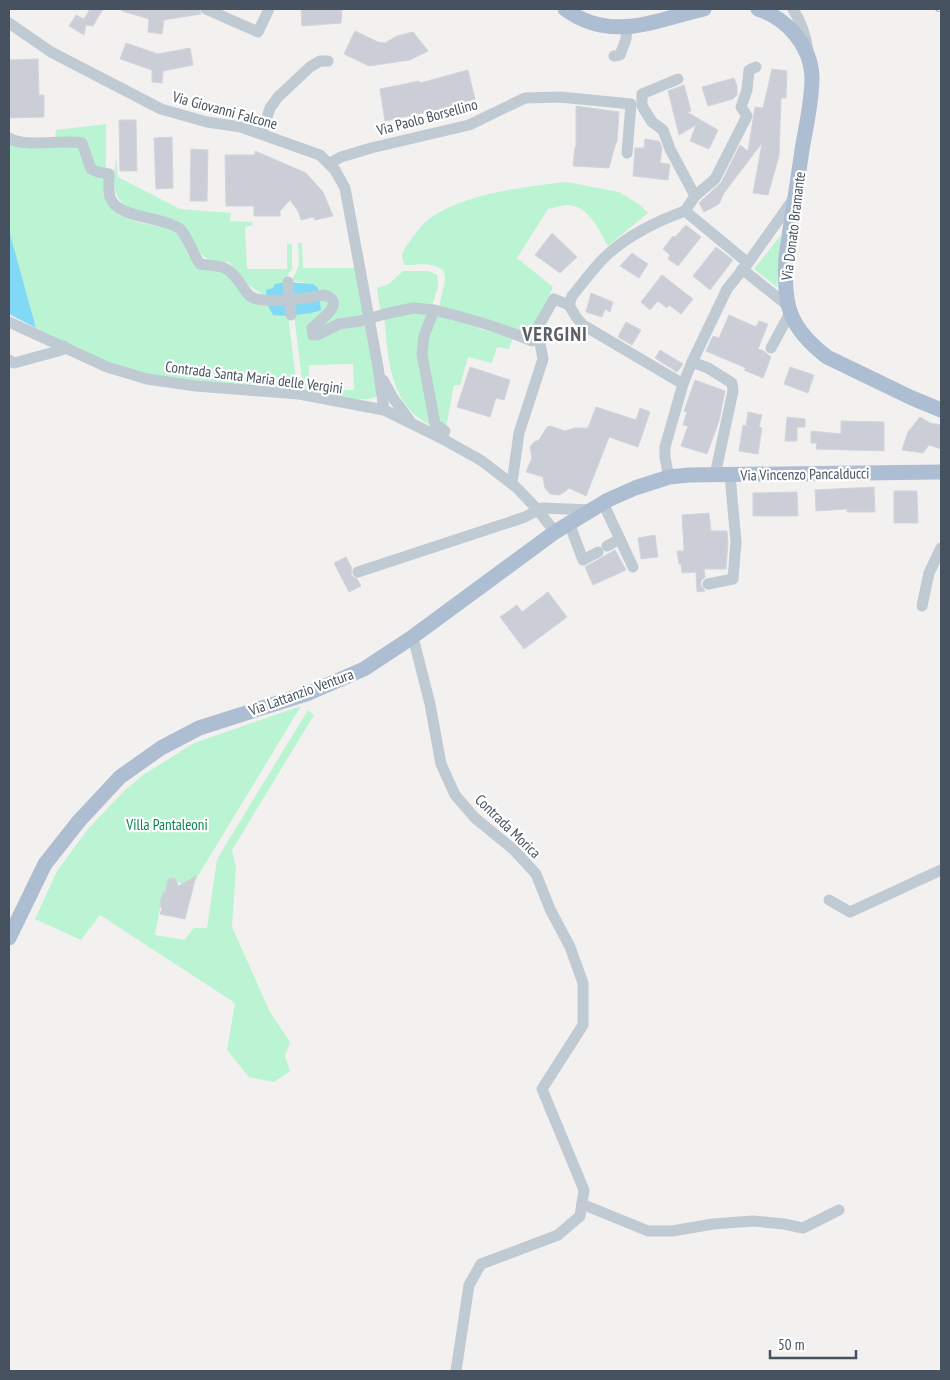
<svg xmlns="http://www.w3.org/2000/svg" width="950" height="1380" font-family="'PT Sans Narrow',sans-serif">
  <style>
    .green { fill: #baf4d3 }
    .water { fill: #82d9f6 }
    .building { fill: #cbced6; stroke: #d3d5dc }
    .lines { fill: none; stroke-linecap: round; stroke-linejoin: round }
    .minor { stroke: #bfcad3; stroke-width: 11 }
    .major { stroke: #adbed2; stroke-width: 15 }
    .rail-casing { stroke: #b1b5bb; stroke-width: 5.5 }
    .rail { stroke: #fff; stroke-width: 4; stroke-dasharray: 11; stroke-linecap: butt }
    .minor-bridge { stroke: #bfcad3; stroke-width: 11 }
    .labels { text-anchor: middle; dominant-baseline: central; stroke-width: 4.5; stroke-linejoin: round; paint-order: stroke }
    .street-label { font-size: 15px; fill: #465260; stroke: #fff }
    .park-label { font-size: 15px; fill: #0c854f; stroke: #fff }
    .district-label { font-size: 20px; font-weight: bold; letter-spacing: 1px; fill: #5c6066; stroke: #fff }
  </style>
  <rect width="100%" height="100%" fill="#f3f0f0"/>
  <g class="green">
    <path d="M106,124V170C94,167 91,160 89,149L55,139L56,130Z"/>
    <path d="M9,144H74L83,145L82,157L106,179V202L119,215L136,222L166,228L175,232L181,239L188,255L194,262L225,272L267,304L274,315H288L297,388C239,384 178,385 123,368C94,359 63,341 36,328L9,230Z"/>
    <path d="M116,158L118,177L180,209L231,213L230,221L252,222L253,225L245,227L247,269H287V244H292V269L288,274L287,282L275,286L267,298L246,283L229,262C203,263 200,254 188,234C185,230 183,225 179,222C161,211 133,218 119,199C111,189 115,171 116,158Z"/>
    <path d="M566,182L619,192L640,205L648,213L608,246C599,230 589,206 568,205C562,205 554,208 548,209L517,258L553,287L532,335L439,307L445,281L444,271C432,261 419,265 405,265C399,256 404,249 410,241C416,233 422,224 430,218C466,193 524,187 566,182Z"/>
    <path d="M781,235L777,287L754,269Z"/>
    <path d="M298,243H302L303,268H356L365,316L322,328L337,301V296C331,292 327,291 319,292L302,282L292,281L299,265Z"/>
    <path d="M403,271H428L437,275L438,287L432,306L380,309L377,288L389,284Z"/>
    <path d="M320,299L330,301L318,321L326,332L366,323L378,395C367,405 335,395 320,393L319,390H354L353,364L309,365V388L304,389L303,388L294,314L318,312Z"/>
    <path d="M412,310L432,312L422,335L432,426C427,423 421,420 416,416C388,392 388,350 384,317Z"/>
    <path d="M436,314L478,323L479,329L513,337L509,349L497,347L492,363L468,357L460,385H454L446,428L440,423L427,355V336Z"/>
    <path d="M301,706L196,879H190L185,884L177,882L176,879L172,878L168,879L165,893L163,892L155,935L184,940L194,928H207L217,859L308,710L314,715L232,850L236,868L232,927L270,1012L290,1042L285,1056L290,1071L274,1082L249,1077L227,1050L235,1003L100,915L81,940L35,919L57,871L88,829L125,790L143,775L194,743Z"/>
  </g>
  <g class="water">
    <path d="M9,230L36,328L9,314Z"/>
    <path d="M287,282L313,284L318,288L321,310C314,314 281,317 273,315L267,304L266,290L273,288L275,284Z"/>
  </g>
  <g class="building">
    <path d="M90,9H103L93,26L86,25L84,35L69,26L76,15L84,19Z"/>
    <path d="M122,9H199L201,14L164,20L162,34L148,32L149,19L122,11Z"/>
    <path d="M301,9H342L341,23L302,26Z"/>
    <path d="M355,31L378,42L385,43L397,36L413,32L428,51L410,60L369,66L344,54Z"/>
    <path d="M126,43L158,54L190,48L193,65L163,71L162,83L152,82V70L120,59Z"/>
    <path d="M38,59L39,95H44V117L9,118V60Z"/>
    <path d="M772,69L787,71L786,98H781L779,156L768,195L753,193L762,143L724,193L719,204L704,212L699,203L701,201L721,183L740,145L748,151L755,107L763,108Z"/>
    <path d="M468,70L475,99L436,111V110L385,121L380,89L419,81L420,83Z"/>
    <path d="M734,78L737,86V95L733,99L708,106L702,87Z"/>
    <path d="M684,85L691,111L687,112L718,130L709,149L690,141L696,125L679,135L668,91Z"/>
    <path d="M576,106L619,112L617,142H616L609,168L573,166L575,147H576Z"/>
    <path d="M119,120H136L137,171H120Z"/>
    <path d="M172,137L173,188L156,189L154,138Z"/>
    <path d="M645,139L659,141L662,148L660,163L670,164L668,180L633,176L635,148H644Z"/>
    <path d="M191,149L208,150L207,201H190Z"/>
    <path d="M255,151L306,173L323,192L333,216L315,220L314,217L301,220L298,211L290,200L280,211V216H254V206H226L225,155H255Z"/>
    <path d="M686,225L701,237L678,266L668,259L670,255L663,249L673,236L675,237Z"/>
    <path d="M552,233L577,257L560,273L535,255Z"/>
    <path d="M716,247L733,260L710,290L693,276Z"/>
    <path d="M632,253L648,264L639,278L620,266Z"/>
    <path d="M662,275L693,299L681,314L669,305L667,308L658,301L650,310L641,302Z"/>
    <path d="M591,293L613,302L610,312L605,309L602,317L586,312Z"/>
    <path d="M729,315L756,327L759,321L768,324L758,349L764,351L771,357L763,378L744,370L746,368L706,351L713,336L719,338Z"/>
    <path d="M626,322L641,330L632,345L618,337Z"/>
    <path d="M660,350L683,364L677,372L655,358Z"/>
    <path d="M470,367L510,380L504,400L496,398L490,417L457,407Z"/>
    <path d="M790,367L814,375L808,393L784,384Z"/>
    <path d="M695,380L725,391L719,421L707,454L681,446L688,426L683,425L687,412L684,411Z"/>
    <path d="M596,407L636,420L640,408L650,412L638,447L609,437L586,496L569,488L565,492L559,495L550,494L545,488L543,477L526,472L532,458L530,447L534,442L539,440L547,427L551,426L565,431L574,428H588Z"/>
    <path d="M748,412L762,415L759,427L762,428L758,454L739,451L743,425L746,426Z"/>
    <path d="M787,417L805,419V427H797V441H785Z"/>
    <path d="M920,417L930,423L941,425V449L929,445L923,453L902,450L908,432Z"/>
    <path d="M841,421L884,422V451L816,449L817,443H811V431L841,434Z"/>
    <path d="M874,487L875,512H847V509L816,511L815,490Z"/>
    <path d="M894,491H917L918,523H894Z"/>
    <path d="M797,492L798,516H753V493Z"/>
    <path d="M709,513L711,531H727L728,542L726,569H704L705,577L701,581V585L705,591L697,592L696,572L682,573L681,564H679L677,551H684L682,515Z"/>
    <path d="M655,535L658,557L641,559L638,538Z"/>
    <path d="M615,550L626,570L593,585L585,567Z"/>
    <path d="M346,557L352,568L351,575L357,579L361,586L349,592L334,563Z"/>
    <path d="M548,592L567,617L524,649L500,617L517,605L522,612Z"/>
    <path d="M196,876L185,919L160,914L162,908L160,907L161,902H160L163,892L165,893L168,879L172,878L176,879L178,886Z"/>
  </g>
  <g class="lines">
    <g class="minor">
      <path d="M206,9L258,32L269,9"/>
      <path d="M793,9C801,22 806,35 808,51"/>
      <path d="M9,23L51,52L161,109L207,122L241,127L320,155L335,170L345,188L378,367L384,410"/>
      <path d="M614,56L620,55L626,39L627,26"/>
      <path d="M678,79L642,94V106L652,122L663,130L670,149L695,196"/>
      <path d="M262,133L270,108L278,97L310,67L320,61H328"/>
      <path d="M9,138C25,148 61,139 82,143L91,169L98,172L109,174C109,181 108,190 110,197C117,220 166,216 181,230C187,236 194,256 200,264C222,267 226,264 240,283C243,287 246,293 250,296C261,305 309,298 324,295C348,302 319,321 312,328L313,335H317L339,324L360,321"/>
      <path d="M330,163L341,157L371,148L469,125L525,98L560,97L631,104L627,153"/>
      <path d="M748,263L685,211L695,196L715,179L747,116L741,107L747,90L749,70L756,67"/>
      <path d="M742,269L787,305"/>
      <path d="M288,282L291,315"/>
      <path d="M385,314L413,308L434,310"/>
      <path d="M9,322L107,367L147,379L196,386L299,394L384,410L441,438L482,461L517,488L537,509L555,532"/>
      <path d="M771,348L790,313"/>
      <path d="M9,360L14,363L62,350L64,346"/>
      <path d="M692,362L708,368L732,383L733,391L715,475"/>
      <path d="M383,380L393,398L410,421"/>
      <path d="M683,384L583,325L576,317L569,305L572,296C583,283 594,267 607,255C630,234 657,221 685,211"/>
      <path d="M441,438L445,431L435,424L422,354L424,336L434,310C468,318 499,327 532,341L535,332L554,299L569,305"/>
      <path d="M669,477L665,458V447L683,384L692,362L727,289L748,263L794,198"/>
      <path d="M512,483L519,433L543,359L540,343L535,332"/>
      <path d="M603,503L633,567"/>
      <path d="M569,523L583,560L598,552"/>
      <path d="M607,546L620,539"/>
      <path d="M358,572L525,517L542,508L592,510"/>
      <path d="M708,584L733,579L736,542L730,475"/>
      <path d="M922,606L929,573L941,548"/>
      <path d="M411,638L415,645L430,704L441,764L455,795L475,818L514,850L536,874L550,909L570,947L583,983V1025L542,1089L584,1190L580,1216L558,1235L481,1264L469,1285L456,1371"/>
      <path d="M829,900L850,912L941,870"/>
      <path d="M582,1204L648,1231H672L713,1224L753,1221L784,1224L803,1228L839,1210"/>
    </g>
    <g class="major">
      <path d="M565,9C611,43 655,20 704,9"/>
      <path d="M758,9C787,18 811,46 812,77C812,102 806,126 802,150C797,186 791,221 786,257C783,304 788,327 827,357L912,398L941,410"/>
      <path d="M9,938L45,864L79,821L120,777L161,748L199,728L309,693L364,669L411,638L555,532L608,500L635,488L669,477L689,475L941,472"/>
    </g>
    <defs>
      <path id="rail" d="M938,9H941"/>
    </defs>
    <use href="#rail" class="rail-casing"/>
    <use href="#rail" class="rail"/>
    <path class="minor-bridge" d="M360,321L385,314"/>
  </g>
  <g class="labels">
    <g class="street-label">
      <text transform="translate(225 110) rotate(15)">Via Giovanni Falcone</text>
      <text transform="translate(427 117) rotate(-15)">Via Paolo Borsellino</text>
      <text transform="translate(793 226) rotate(-83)">Via Donato Bramante</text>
      <text transform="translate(254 377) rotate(7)">Contrada Santa Maria delle Vergini</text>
      <text transform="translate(805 474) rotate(-1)">Via Vincenzo Pancalducci</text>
      <text transform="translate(301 692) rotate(-20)">Via Lattanzio Ventura</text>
      <text transform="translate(508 826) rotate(44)">Contrada Morica</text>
    </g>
    <g class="park-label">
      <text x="167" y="824">Villa Pantaleoni</text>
    </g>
    <g class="district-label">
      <text x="555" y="334">VERGINI</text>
    </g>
  </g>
  <rect width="950" height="1380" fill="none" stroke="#465260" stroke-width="20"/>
  <path d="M770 1350v8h86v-8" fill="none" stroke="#465260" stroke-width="2.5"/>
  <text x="778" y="1350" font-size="15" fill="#465260" stroke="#ffffff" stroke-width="4" paint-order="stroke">50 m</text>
</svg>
